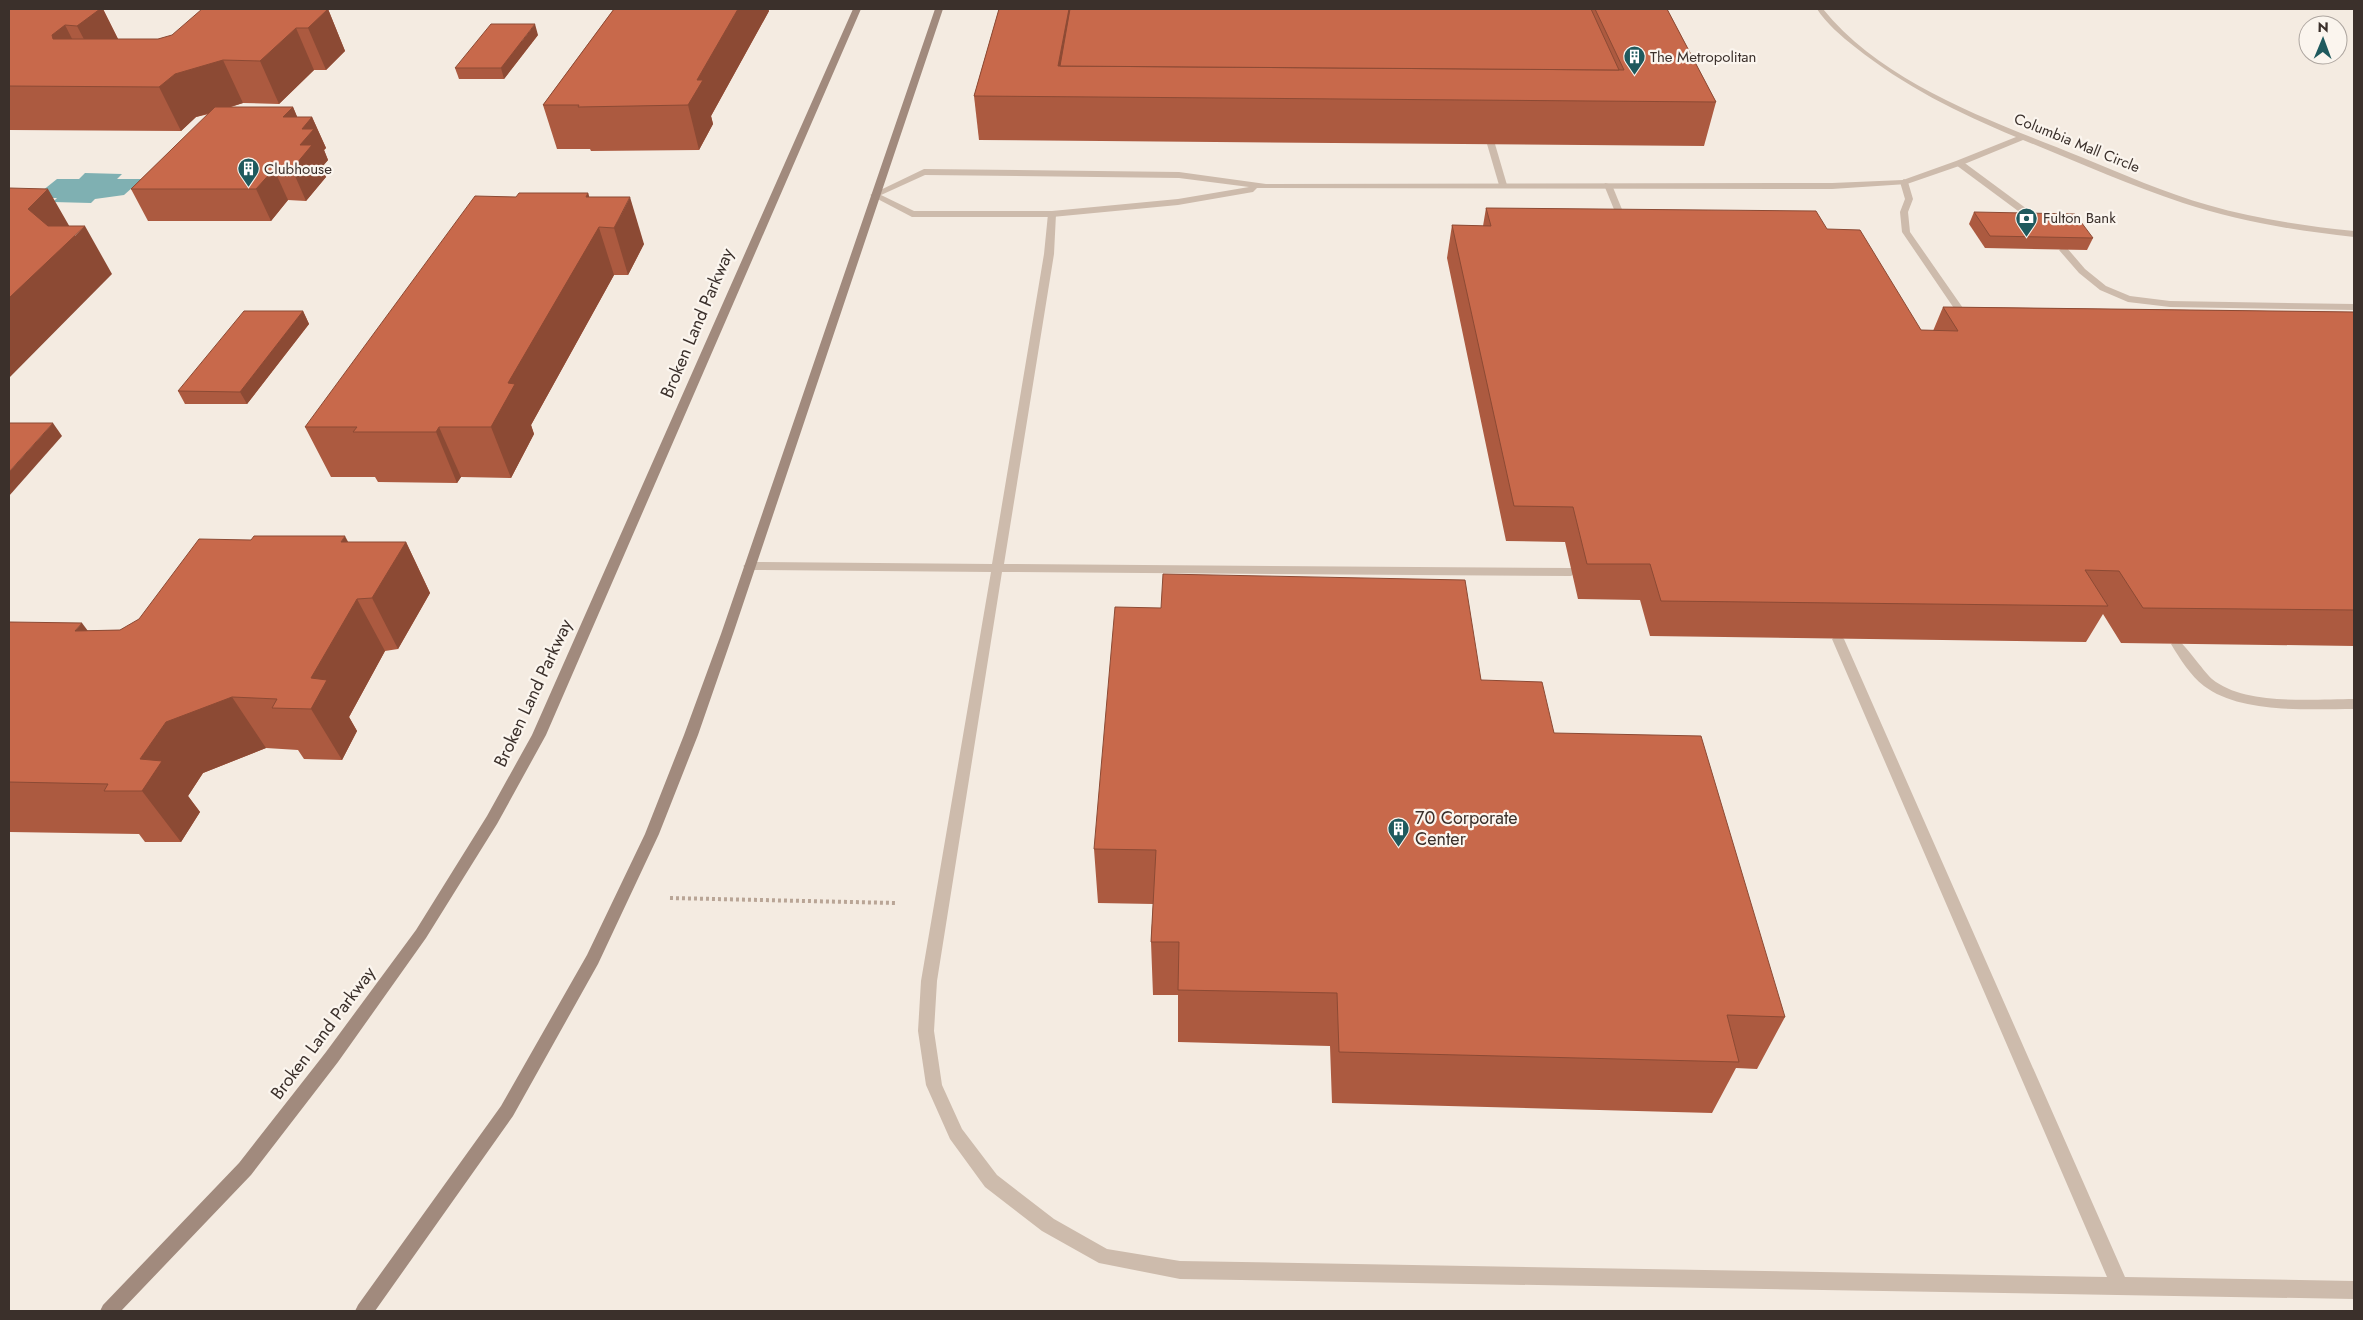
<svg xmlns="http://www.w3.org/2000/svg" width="2363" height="1320" font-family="Jost,sans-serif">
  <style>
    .water { fill: #7fb0b2 }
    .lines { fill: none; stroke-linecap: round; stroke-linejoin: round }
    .path { stroke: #b9a596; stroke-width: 4; stroke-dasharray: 3 3; stroke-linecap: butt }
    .lane { fill: #cdbbac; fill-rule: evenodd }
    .street { fill: #cdbbac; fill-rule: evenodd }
    .secondary { fill: #a18a7d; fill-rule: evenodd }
    .wall { fill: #ac5a40 }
    .shaded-wall { fill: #8c4a34 }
    .building { fill: #c8694b; stroke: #8c4a34 }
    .labels { text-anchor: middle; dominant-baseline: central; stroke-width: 4.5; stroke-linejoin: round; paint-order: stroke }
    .far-poi-label { font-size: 15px; fill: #3b302b; stroke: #fbf5ee; text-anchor: start }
    .far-street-label { font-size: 15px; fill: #3b302b; stroke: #fbf5ee }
    .street-label { font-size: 18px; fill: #3b302b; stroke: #fbf5ee }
    .poi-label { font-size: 18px; fill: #3b302b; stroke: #fbf5ee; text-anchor: start }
  </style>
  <rect width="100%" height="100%" fill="#f4ebe1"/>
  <path class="water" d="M85,173L122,174L117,179H142L124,195L95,199L91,203L53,202L57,198H43L37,195L57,179H79Z"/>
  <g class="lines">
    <path class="path" d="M670,898L896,903"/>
    <g class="lane">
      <path d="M1488,142L1495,144L1507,185L1506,187L1499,185L1487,144Z"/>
      <path d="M1956,161H1962L2043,221V225H2037L1956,165Z"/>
      <path d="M1904,179L1908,182L1913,199L1908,212L1910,232L1972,321L1970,323H1964L1902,232L1900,212L1905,199L1900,182Z"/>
      <path d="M1605,183L1612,185L1628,224L1627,226L1620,224L1604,185Z"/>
      <path d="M1052,211L1056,214L1054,254L1004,564L1571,568L1577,572L1571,576L1002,572L937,981L934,1031L942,1085L962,1129L997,1175L1054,1219L1107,1249L1180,1261L2107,1277L1832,639L1838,635L1844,639L2125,1277L2354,1281V1299L1180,1279L1099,1263L1042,1231L985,1187L950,1139L926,1085L918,1031L921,981L991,572L749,570L743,566L749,562L992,564L1044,254L1048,214Z"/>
      <path d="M2064,247L2067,248L2085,269L2106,286L2130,296L2170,301L2354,304V310L2170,307L2128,302L2100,290L2079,273L2059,250Z"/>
      <path d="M2177,640C2183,641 2203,671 2212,679C2245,706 2313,699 2354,699V709C2310,709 2241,714 2204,686C2190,675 2180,659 2171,644Z"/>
    </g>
    <path class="street" d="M1817,9H1823C1883,84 1994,122 2081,157C2123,174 2165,193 2208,205C2256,219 2305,226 2354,231V237C2296,231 2238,221 2183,203C2128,185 2076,161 2023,140L1962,165L1907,184L1832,189L1257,188L1253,192L1178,205L1052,217H912L870,195L924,169L1179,172L1266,184L1832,183L1903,180L1956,161L2016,137C1958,113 1904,86 1855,47C1841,36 1826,23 1817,9ZM925,175L1179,178L1249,187L1178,199L1052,211H914L881,195Z"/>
    <g class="secondary">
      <path d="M853,9H861L546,735L497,824L426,938L338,1062L251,1175L121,1311H100L103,1305L239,1163L326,1052L416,930L487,816L532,735Z"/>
      <path d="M935,9H943L733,634L698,735L659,834L598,964L513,1116L375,1311H355L358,1305L501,1106L587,955L645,834L684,735L721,634Z"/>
    </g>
  </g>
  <g class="wall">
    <path d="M9,9H103L118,39H158L328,9L345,51L326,70H314L279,104L243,103L231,107H293L297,117H312L326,148L324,150L328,160L322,167L326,177L306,201L288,200L271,221H148L131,189L209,114L196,117L181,131L9,130Z"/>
    <path d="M614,9H768L769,11L711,116L713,124L699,150L591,151L590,149H557L543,105Z"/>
    <path d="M999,9H1667L1716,102L1704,146L979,140L974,96Z"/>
    <path d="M538,35L504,79H459L455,68Z"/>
    <path d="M588,193L589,197L644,244L628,275H614L531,425L534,434L511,478L461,477L457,483L378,482L375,477H331L305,427L516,197Z"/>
    <path d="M1486,208L1827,229L1921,330L1933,331L1943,307L2354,312V646L2121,643L2103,614L2086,642L1650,636L1640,600L1578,599L1565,542L1506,541L1447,258L1452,225L1483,226Z"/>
    <path d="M1974,212L2093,238L2087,250L1985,248L1969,224Z"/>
    <path d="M303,311L309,324L247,404H185L178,391Z"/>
    <path d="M348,542H406L430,593L398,649L385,651L349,717L357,731L342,760L304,759L298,750L266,748L203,773L188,796L200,812L181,842H145L139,834L9,832V622L88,631L120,630Z"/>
    <path d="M1481,680L1554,733L1785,1017L1757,1069L1736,1068L1712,1113L1332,1103L1330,1046L1178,1042V995H1153L1151,942L1153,904L1098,903L1094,849Z"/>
  </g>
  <g class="shaded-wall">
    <path d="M100,9H103L123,49L99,68L77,26Z"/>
    <path d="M328,9L345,51L326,70L308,28Z"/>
    <path d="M738,9H768L769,11L711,116L713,124L699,150L688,105L697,80Z"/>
    <path d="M1069,9H1071L1067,73L1058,66Z"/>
    <path d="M535,24L538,35L504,79L501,68Z"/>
    <path d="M65,25L87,68L53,39L52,35Z"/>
    <path d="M296,28L314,70L279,104L260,61Z"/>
    <path d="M223,60L243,103L196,117L181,131L159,87L175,74Z"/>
    <path d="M293,107L302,128L312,117L326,148L324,150L328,160L322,167L326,177L306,201L292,169L283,117Z"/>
    <path d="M274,169L288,200L271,221L256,189Z"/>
    <path d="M48,189L75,236L85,226L112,274L9,378V298L28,209Z"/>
    <path d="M588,193L614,275L531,425L534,434L511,478L491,427L508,383L586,197Z"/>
    <path d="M630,197L644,244L628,275L614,228Z"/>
    <path d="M303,311L309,324L247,404L240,392Z"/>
    <path d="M53,423L62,436L9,496V472Z"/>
    <path d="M439,427L461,477L457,483L436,432Z"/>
    <path d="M345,536L372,587L341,542Z"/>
    <path d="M406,542L430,593L398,649L372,598Z"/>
    <path d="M357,599L385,651L349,717L357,731L342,760L311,709V678Z"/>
    <path d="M82,623L120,674L75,631Z"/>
    <path d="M232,697L266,748L203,773L188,796L200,812L181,842L142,791L140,759L166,722Z"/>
  </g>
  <g class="building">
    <path d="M9,9H100L77,26L65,25L52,35L53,39H158L172,35L202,9H328L308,28H296L260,61L223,60L175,74L159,87L9,86Z"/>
    <path d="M614,9H738L697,80H703L688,105L578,107L579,105H543Z"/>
    <path d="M999,9H1069L1058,66L1624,70L1595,9H1667L1716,102L974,96Z"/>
    <path d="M1070,9H1591L1619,70L1060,66Z"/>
    <path d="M491,24H535L501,68H455Z"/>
    <path d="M215,107H293L283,117H312L302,129H314L300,145H312L292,169H274L256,189H131Z"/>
    <path d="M9,188L48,189L28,209L48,226H85L9,298Z"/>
    <path d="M519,193H588L586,197H630L614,228L599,227L508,383L515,384L491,427H439L436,432H353L357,427H305L475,196L516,197Z"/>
    <path d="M1486,208L1816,211L1827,229L1860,230L1921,330L1958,331L1943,307L2354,312V610L2143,608L2119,571L2085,570L2108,606L1661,601L1650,564H1587L1573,507L1514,506L1452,225L1491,226Z"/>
    <path d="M1974,212L2075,214L2093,238L1990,236Z"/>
    <path d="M244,311H303L240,392L178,391Z"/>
    <path d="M9,423H53L9,472Z"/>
    <path d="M254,536H345L341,542H406L372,598L357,599L311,678L327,680L311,709L272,708L277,699L232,697L166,722L140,759L162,761L142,791H104L108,784L9,782V622L82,623L75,631L120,630L139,619L199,539L251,540Z"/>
    <path d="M1163,574L1465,580L1481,680L1542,682L1554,733L1701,736L1785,1017L1727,1015L1739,1062L1339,1052L1337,993L1178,990L1179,942H1151L1156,850L1094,849L1115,607L1161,608Z"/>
  </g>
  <defs>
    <symbol id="building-pin" viewBox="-11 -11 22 30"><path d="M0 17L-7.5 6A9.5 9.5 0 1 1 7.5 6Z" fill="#1f5a5e" stroke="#fbf5ee"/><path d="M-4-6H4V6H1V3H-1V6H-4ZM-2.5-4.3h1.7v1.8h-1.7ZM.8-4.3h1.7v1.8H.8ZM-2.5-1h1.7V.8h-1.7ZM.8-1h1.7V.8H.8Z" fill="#fff"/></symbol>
    <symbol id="bank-pin" viewBox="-11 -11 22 30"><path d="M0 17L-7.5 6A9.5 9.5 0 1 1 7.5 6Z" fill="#1f5a5e" stroke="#fbf5ee"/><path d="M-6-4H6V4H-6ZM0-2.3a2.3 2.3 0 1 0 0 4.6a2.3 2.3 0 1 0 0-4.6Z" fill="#fff"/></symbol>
  </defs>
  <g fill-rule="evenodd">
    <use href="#building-pin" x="1622" y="44" width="25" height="34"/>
    <use href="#building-pin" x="236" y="156" width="25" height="34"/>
    <use href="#bank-pin" x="2014" y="206" width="25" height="34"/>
    <use href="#building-pin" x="1386" y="816" width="25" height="34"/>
  </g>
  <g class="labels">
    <g class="far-poi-label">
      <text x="1650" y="57">The Metropolitan</text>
      <text x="264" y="169">Clubhouse</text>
      <text x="2043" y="218">Fulton Bank</text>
    </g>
    <g class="far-street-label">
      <text transform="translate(2077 143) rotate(22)">Columbia Mall Circle</text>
    </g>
    <g class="street-label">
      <text transform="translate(697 323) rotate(-67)">Broken Land Parkway</text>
      <text transform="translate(533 693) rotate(-65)">Broken Land Parkway</text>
      <text transform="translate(323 1033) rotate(-53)">Broken Land Parkway</text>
    </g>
    <g class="poi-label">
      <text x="1415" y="818">70 Corporate<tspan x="1415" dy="21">Center</tspan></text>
    </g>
  </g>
  <rect width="2363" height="1320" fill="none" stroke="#3b302b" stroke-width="20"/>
  <g transform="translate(2323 40) rotate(1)"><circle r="24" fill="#fbf5ee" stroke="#aea6a0"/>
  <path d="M0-4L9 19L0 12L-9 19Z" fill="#1f5a5e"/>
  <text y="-8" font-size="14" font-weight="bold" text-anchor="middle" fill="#3b302b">N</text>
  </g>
</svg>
